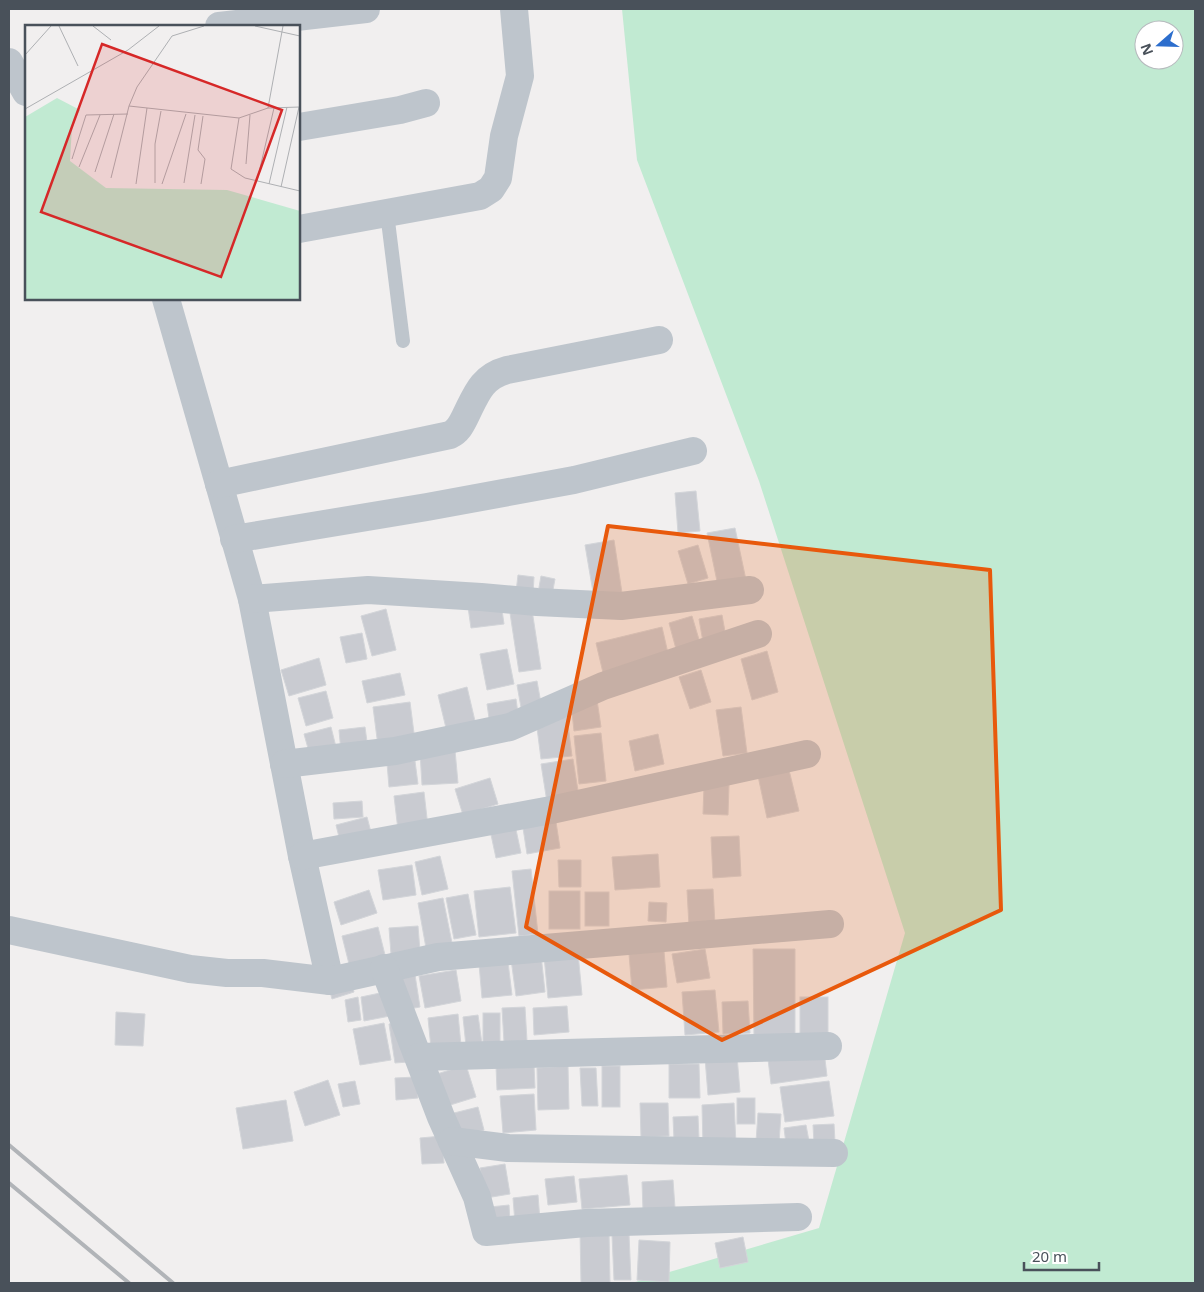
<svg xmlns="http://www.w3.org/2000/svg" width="1204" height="1292" font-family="'Noto Sans',sans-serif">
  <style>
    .green { fill: #c1ead2; fill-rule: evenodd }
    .building { fill: #c9cbd1; stroke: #d3d5d9 }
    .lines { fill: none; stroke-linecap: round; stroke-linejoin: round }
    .lane { stroke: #bec5cc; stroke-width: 14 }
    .street { stroke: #bec5cc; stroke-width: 28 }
    .rail { stroke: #b1b4b8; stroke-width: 4 }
    .marked { fill: #e8590c; fill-opacity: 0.2; stroke: #e8590c; stroke-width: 4; stroke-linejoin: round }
    .inset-road { fill: none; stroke: #aeb0b3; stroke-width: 1 }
    .view { fill: #d62828; fill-opacity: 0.15; stroke: #d62828; stroke-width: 2.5 }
    .inset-edge { fill: none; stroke: #49515a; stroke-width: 2.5 }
  </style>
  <rect width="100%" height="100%" fill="#f1efef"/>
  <path class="green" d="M622,9H1195V1283H632L819,1228L905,933L759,481L637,160ZM1144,30H1174V60H1144Z"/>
  <g class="building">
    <path d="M696,491L700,531L678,533L675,493Z"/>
    <path d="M735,528L746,580L718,586L707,533Z"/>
    <path d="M614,540L622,593L594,598L585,545Z"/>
    <path d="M698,545L708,578L688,584L678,551Z"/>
    <path d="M518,575L534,577L533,594L516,592Z"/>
    <path d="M541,576L555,579L552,595L538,593Z"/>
    <path d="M501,603L504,624L471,628L468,607Z"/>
    <path d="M386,609L396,650L372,656L361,616Z"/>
    <path d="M532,610L541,669L519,672L510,613Z"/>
    <path d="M722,615L726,637L703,642L699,619Z"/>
    <path d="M692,616L700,643L676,649L669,623Z"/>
    <path d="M662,627L670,662L604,677L596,643Z"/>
    <path d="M362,633L367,659L346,663L340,637Z"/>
    <path d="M507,649L514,684L487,690L480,654Z"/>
    <path d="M767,651L778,692L752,700L741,659Z"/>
    <path d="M319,658L326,685L289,696L281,670Z"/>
    <path d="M701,670L711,702L690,709L679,677Z"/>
    <path d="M400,673L405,695L367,703L362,681Z"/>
    <path d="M537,681L542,709L522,713L517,685Z"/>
    <path d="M467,687L475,721L446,728L438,695Z"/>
    <path d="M326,691L333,718L306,726L298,698Z"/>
    <path d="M516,699L519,721L490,725L487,704Z"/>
    <path d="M597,700L601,727L574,731L571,703Z"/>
    <path d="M410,702L415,741L378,746L373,707Z"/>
    <path d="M741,707L747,753L723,756L716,710Z"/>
    <path d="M567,717L572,756L541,759L536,720Z"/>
    <path d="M331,727L337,751L311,759L304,734Z"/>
    <path d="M365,727L368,749L341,752L339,730Z"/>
    <path d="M601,733L606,781L579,784L574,736Z"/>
    <path d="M658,734L664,764L635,771L629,741Z"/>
    <path d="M455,750L458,783L422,785L420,753Z"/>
    <path d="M573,759L579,797L547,802L541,764Z"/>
    <path d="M415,761L418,784L389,787L387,763Z"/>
    <path d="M789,770L799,811L767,818L758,776Z"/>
    <path d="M490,778L498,804L463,815L455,789Z"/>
    <path d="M704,785H729L728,815L703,814Z"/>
    <path d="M424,792L428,827L398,830L394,796Z"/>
    <path d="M362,801L363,817L334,819L333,803Z"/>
    <path d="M367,817L372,836L341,845L336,825Z"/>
    <path d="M556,822L560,848L527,854L523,828Z"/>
    <path d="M515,825L521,853L496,858L490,830Z"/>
    <path d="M739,836L741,876L713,878L711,837Z"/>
    <path d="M658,854L660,887L615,890L612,857Z"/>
    <path d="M440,856L448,889L422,895L415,862Z"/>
    <path d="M558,860H581V887H559Z"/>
    <path d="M412,865L416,895L383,900L378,870Z"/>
    <path d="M531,869L538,934L519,936L512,871Z"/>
    <path d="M510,887L516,933L479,937L474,891Z"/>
    <path d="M713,889L715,925L689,926L687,890Z"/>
    <path d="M369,890L377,913L341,925L334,902Z"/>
    <rect x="549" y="891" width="31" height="38"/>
    <rect x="585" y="892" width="24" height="34"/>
    <path d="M468,894L476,935L454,939L446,898Z"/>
    <path d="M443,898L452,943L426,948L418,903Z"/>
    <path d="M649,902L667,903L666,922L648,921Z"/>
    <path d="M418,926L420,951L391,954L389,928Z"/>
    <path d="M378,927L386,959L350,968L342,936Z"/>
    <path d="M705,949L710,978L677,983L672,954Z"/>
    <path d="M753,949H795V1038H754Z"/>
    <path d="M664,951L667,987L632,990L629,954Z"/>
    <path d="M578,953L582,995L548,998L544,956Z"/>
    <path d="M541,955L545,992L516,996L511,959Z"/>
    <path d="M508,962L512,995L482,998L479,964Z"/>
    <path d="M456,970L461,1001L425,1008L419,976Z"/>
    <path d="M415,975L420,1007L403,1010L398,978Z"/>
    <path d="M351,981L354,992L332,999L329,988Z"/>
    <path d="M715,990L719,1032L685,1035L682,992Z"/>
    <path d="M385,992L390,1016L364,1021L361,997Z"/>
    <path d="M358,997L361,1020L348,1022L345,1000Z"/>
    <rect x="800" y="997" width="28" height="42"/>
    <path d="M748,1001L750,1033L723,1034L722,1002Z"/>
    <path d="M567,1006L569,1032L534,1035L533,1008Z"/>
    <path d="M525,1007L527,1041L504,1042L502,1008Z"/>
    <path d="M116,1012L145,1014L143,1046L115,1045Z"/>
    <rect x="483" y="1013" width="17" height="36"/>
    <path d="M458,1014L461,1045L431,1048L428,1018Z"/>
    <path d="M478,1015L482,1044L466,1046L463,1017Z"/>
    <path d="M402,1022L408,1062L395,1063L389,1024Z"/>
    <path d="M384,1023L391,1060L360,1065L353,1029Z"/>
    <path d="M824,1051L827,1076L771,1084L768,1059Z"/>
    <path d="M737,1056L740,1092L708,1095L705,1058Z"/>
    <path d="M669,1064H699L700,1098H669Z"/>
    <path d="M466,1065L476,1097L447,1106L437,1074Z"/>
    <path d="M534,1065L535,1088L497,1090L496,1066Z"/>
    <path d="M568,1066L569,1109L538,1110L537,1068Z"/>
    <rect x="602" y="1066" width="18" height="41"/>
    <path d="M580,1068H596L598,1106H582Z"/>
    <path d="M416,1077L418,1098L396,1100L395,1078Z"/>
    <path d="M328,1080L340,1115L305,1126L294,1092Z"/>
    <path d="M355,1081L360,1104L343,1107L338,1084Z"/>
    <path d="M829,1081L834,1116L785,1122L780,1087Z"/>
    <path d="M534,1094L536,1130L503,1133L500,1096Z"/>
    <rect x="737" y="1098" width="18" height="26"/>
    <path d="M286,1100L293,1141L243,1149L236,1108Z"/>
    <path d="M640,1103H668L669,1136L641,1137Z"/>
    <path d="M734,1103L736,1144L703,1146L702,1105Z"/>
    <path d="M478,1107L484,1130L455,1137L450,1114Z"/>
    <path d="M758,1113L781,1114L779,1143L756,1142Z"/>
    <path d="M698,1116L699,1139L674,1140L673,1117Z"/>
    <path d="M834,1124L835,1142L814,1143L813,1125Z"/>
    <path d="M806,1125L809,1141L786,1144L784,1128Z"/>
    <path d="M442,1136L444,1163L422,1164L420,1138Z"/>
    <path d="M505,1164L510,1194L486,1198L480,1168Z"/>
    <path d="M627,1175L630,1205L582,1209L579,1179Z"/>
    <path d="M574,1176L577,1202L548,1205L545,1179Z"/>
    <path d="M673,1180L675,1208L643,1210L642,1182Z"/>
    <path d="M538,1195L540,1221L515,1223L513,1198Z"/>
    <path d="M509,1205L510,1222L492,1224L490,1207Z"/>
    <path d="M609,1230L610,1283H581L580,1231Z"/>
    <path d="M629,1234L631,1280H614L612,1235Z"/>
    <path d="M743,1237L748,1262L720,1268L715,1243Z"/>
    <path d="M639,1240L670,1242L669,1282L637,1280Z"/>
  </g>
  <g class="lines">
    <path class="lane" d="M387,213L403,341"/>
    <g class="street">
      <path d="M219,26L366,9"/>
      <path d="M9,62L26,92"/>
      <path d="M299,127L400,110L426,103"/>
      <path d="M299,229L480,196L491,189L498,178L504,136L520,76L514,9"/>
      <path d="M166,299L252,599L302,856L330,981"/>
      <path d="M219,484L450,435C458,431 461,425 465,417C476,395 481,377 507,370L659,340"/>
      <path d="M234,539L427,507L574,480L693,451"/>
      <path d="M252,599L368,590L481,597L537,602L621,606L750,590"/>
      <path d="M284,764L395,751L510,727L603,686L758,634"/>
      <path d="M302,856L551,810L807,754"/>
      <path d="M9,930L190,969L227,973H263L330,981L438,957L830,924"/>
      <path d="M384,968L441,1117L477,1197L486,1232L586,1223L798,1217"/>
      <path d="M419,1057L828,1046"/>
      <path d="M452,1141L508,1148L834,1153"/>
    </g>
    <g class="rail">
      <path d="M9,1145L173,1283"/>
      <path d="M9,1183L129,1283"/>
    </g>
  </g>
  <path class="marked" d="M608,526L990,570L1001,910L722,1040L526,927Z"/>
  <g transform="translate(25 25)">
    <rect width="275" height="275" fill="#f1efef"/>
    <path d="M32,73L55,85L47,101L45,136L81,163L202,165L275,186V274H0V92Z" fill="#c1ead2"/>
    <path class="inset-road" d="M34,1L53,41M68,1L86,15M230,1L275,11M0,30L26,1M104,81L214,93L243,83L275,82M243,83L258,1M0,84L103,25L134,1M214,93L206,144L220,153L275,166M47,134L61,90L103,89M221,139L225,90M54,142L75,90M70,147L89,89M86,153L104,81L112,62L147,11L179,1M232,156L249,83M130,158V119L136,86M159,158L170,90M111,159L122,83M137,159L161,89M176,159L180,134L173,125L178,91M244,159L262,82M256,162L274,82"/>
    <path class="view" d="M77,19L257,85L196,252L16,187Z"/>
    <rect width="275" height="275" class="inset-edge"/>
  </g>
  <rect width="1204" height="1292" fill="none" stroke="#49515a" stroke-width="20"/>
  <g transform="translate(1159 45) rotate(250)"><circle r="24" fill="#ffffff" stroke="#b6b9bd"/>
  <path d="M0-4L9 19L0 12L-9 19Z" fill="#2c6ecd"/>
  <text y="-8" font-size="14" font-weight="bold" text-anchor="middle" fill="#49515a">N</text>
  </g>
  <path d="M1024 1262v8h75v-8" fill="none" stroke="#49515a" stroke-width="2.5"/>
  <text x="1032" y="1262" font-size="15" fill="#49515a" stroke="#ffffff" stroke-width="4" paint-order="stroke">20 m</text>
</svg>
